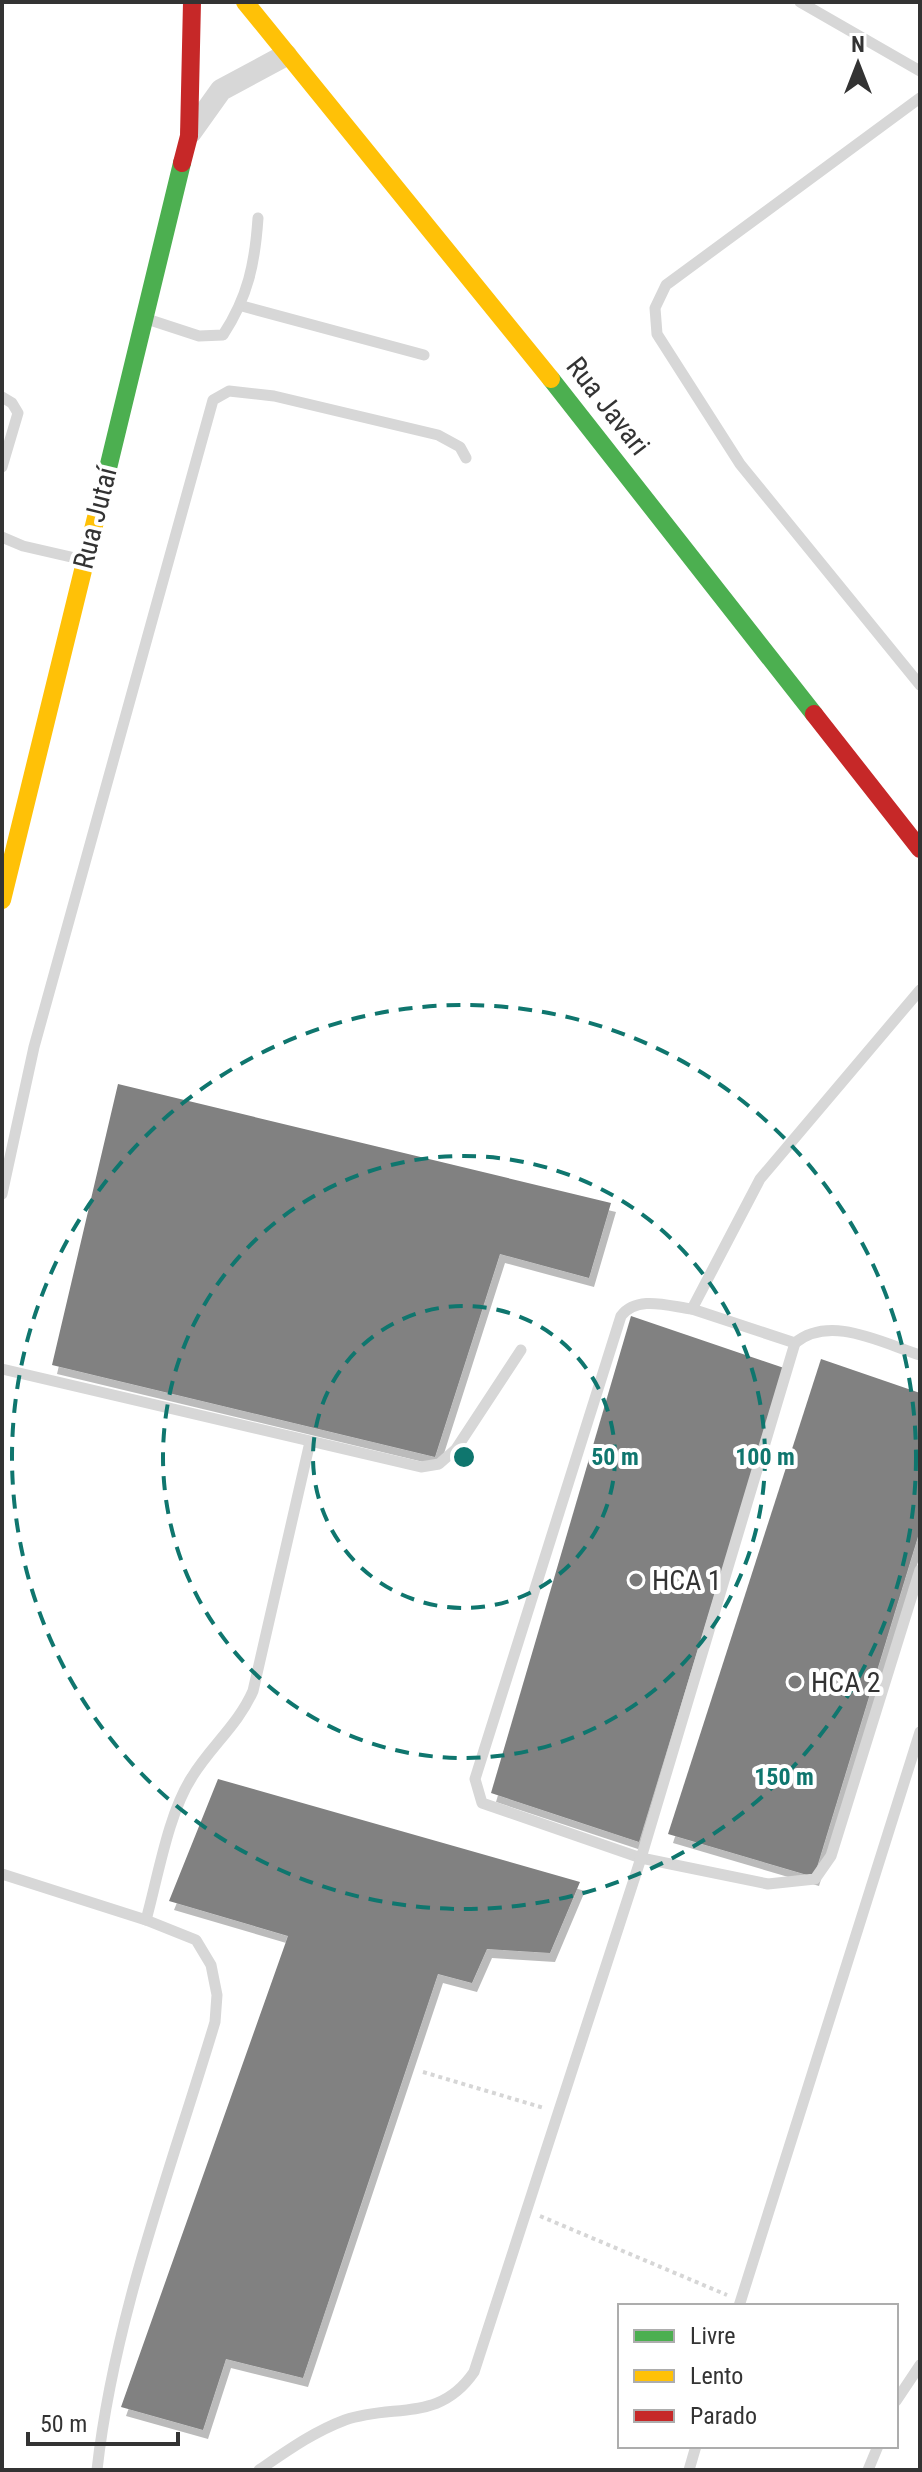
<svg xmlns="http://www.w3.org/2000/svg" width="922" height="2472" font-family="'Roboto Condensed',sans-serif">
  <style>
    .building { fill: #818181; filter: url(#shadow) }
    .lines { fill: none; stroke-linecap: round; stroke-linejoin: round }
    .path { stroke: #d6d6d6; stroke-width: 4; stroke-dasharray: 4 4; stroke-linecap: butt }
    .lane { stroke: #d7d7d7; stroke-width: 11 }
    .street { stroke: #d7d7d7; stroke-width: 22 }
    .fast { stroke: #4caf50; stroke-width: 18 }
    .slow { stroke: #ffc107; stroke-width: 18 }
    .jam { stroke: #c62828; stroke-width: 18 }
    .ring { fill: none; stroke: #0f766e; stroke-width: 4; stroke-dasharray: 14 10 }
    .poi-dot { fill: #7a7a7a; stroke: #fff; stroke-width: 3 }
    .labels { text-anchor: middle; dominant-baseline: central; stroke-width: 8; stroke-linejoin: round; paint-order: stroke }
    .street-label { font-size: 28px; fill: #333; stroke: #fff }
    .poi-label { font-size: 28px; fill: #333; stroke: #fff; text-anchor: start }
    .centre { fill: #0f766e; stroke: #fff; stroke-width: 4 }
    .ring-label { font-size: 24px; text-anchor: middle; font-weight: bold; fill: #0f766e; stroke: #fff; stroke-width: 8; stroke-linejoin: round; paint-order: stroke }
  </style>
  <defs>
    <filter id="shadow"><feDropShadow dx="5" dy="9" stdDeviation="0" flood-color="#0004"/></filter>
  </defs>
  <rect width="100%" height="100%" fill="#fff"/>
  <g class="building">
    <path d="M118,1084L611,1203L589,1278L500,1254L435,1457L52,1365Z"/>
    <path d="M631,1316L784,1368L639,1842L491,1793Z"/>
    <path d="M821,1359L920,1393V1530L814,1877L668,1834Z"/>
    <path d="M218,1779L580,1882L550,1953L487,1949L472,1983L438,1974L303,2378L226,2359L203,2430L121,2407L288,1936L169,1901Z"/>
  </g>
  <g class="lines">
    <g class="path">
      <path d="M423,2072L544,2108"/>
      <path d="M540,2216L727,2295"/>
    </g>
    <g class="lane">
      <path d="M800,2L920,71"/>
      <path d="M920,98L666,285L655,308L657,334L740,464L920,685"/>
      <path d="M242,306L424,355"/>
      <path d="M147,319L199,336L223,335C248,297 255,263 258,218"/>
      <path d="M2,397L12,403L18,413L2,467"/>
      <path d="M2,537L23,546L84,560"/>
      <path d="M920,990L760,1179L692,1309C668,1306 637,1295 621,1316L475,1779L482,1803L641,1858L768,1884L815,1879L831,1856L920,1570"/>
      <path d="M2,1194L34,1047L213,400L229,391L274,396L438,435L460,447L466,458"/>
      <path d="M795,1343C830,1314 882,1343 920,1355"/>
      <path d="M2,1369L421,1467L439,1464L456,1449L521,1350"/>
      <path d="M2,1874L146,1920L196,1940L211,1965L217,1995L215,2022C171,2169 114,2317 97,2470"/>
      <path d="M146,1920C158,1877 168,1814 192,1777C211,1746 238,1725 253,1691L310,1442"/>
      <path d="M739,2306L920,1732"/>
      <path d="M896,2401L920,2365"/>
      <path d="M259,2470C287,2451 313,2432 345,2420C395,2403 439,2423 474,2372L641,1858L795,1343L692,1309"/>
      <path d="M689,2470L696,2446"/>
      <path d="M868,2470L878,2446"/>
    </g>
    <path class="street" d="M191,132L221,90L286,55"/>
    <g class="fast">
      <path d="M551,379L814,714"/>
      <path d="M102,493L182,163"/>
    </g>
    <g class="slow">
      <path d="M245,2L551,379"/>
      <path d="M2,900L102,493"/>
    </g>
    <g class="jam">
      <path d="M182,163L189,136L192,2"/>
      <path d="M814,714L920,849"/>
    </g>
  </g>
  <g class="ring">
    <circle cx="464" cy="1457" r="151"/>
    <circle cx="464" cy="1457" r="301"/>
    <circle cx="464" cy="1457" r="452"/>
  </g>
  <g class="poi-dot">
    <circle cx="636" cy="1580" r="8"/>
    <circle cx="795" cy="1682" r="8"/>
  </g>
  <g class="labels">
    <g class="street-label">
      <text transform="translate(608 406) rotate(52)">Rua Javari</text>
      <text transform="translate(95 518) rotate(-76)">Rua Jutaí</text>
    </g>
    <g class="poi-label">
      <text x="652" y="1580">HCA 1</text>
      <text x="811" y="1682">HCA 2</text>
    </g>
  </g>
  <circle cx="464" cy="1457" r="12" class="centre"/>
  <g class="ring-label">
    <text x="615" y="1465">50 m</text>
    <text x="765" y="1465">100 m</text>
    <text x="784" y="1785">150 m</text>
  </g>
  <rect width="922" height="2472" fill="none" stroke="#333333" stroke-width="8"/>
  <rect x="618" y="2304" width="280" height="144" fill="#ffffff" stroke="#adadad" stroke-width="2"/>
  <rect x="634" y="2330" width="40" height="12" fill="#4caf50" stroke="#adadad" stroke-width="2"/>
  <text x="690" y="2344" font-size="24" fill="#333333">Livre</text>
  <rect x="634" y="2370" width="40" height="12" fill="#ffc107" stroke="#adadad" stroke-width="2"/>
  <text x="690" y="2384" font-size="24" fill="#333333">Lento</text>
  <rect x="634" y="2410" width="40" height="12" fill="#c62828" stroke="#adadad" stroke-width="2"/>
  <text x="690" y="2424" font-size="24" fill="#333333">Parado</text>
  <g transform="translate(858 64)" stroke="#ffffff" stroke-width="6" paint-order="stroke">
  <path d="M0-6L14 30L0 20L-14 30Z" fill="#333333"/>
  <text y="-12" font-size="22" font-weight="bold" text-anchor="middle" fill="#333333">N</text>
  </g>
  <path d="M28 2432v12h150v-12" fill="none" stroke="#333333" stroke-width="4"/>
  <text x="40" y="2432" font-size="24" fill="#333333" stroke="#ffffff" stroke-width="6" paint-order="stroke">50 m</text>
</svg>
